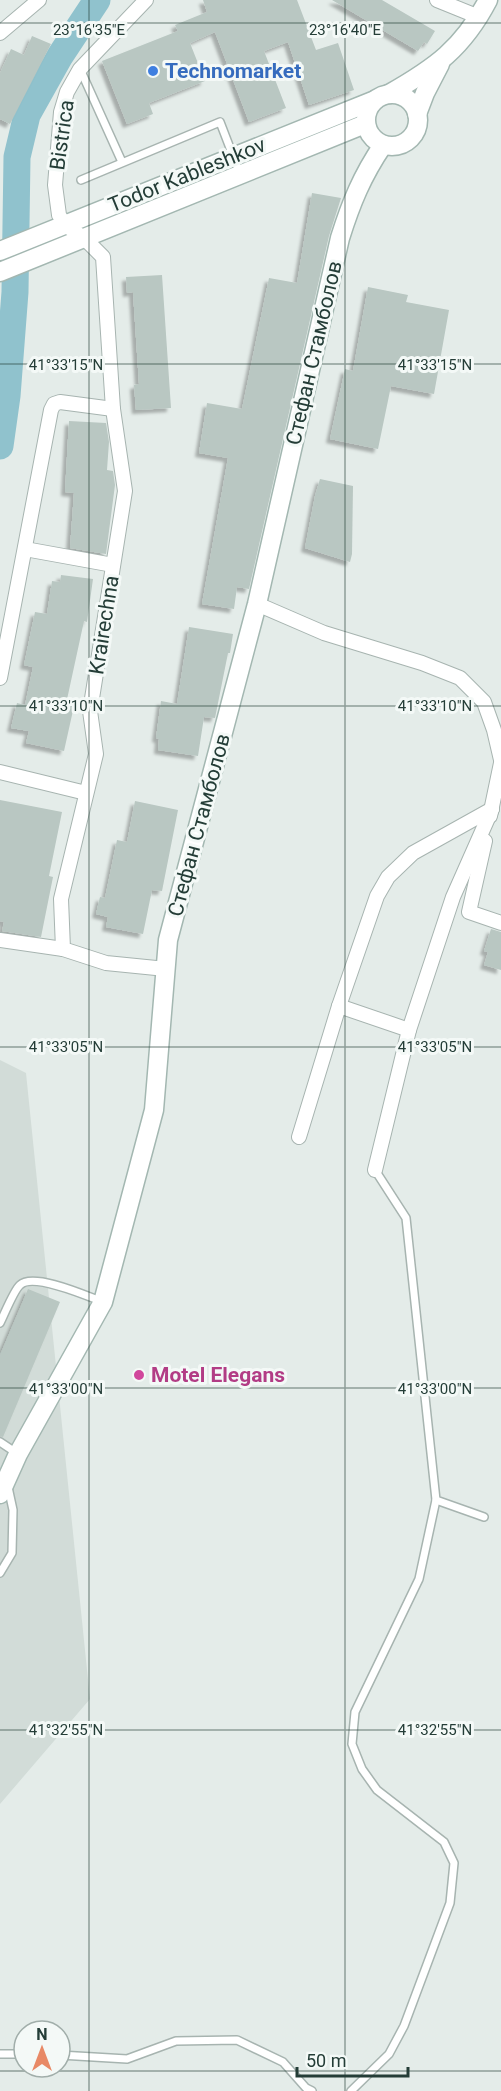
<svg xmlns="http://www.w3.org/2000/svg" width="501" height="2091" font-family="Roboto,sans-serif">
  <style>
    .built { fill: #d2dcd8 }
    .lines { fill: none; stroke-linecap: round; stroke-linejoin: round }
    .river { stroke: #90c2cd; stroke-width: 27 }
    .building { fill: #b9c7c2; filter: url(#shadow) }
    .lane-casing { stroke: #a7b4b0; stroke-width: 10 }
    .street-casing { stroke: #a7b4b0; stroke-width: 16 }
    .secondary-casing { stroke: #a3b7b1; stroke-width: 21 }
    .lane { stroke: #fff; stroke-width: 7 }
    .street { stroke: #fff; stroke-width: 14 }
    .secondary { stroke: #fff; stroke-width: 18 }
    .ticks { fill: none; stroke: #243d37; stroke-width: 1.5; stroke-opacity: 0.45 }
    .shop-dot { fill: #3f7fe0; stroke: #f4f9f7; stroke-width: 2 }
    .hotel-dot { fill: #d1479c; stroke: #f4f9f7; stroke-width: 2 }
    .labels { text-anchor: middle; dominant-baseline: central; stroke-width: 6; stroke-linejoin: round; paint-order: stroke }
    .shop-label { font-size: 21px; font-weight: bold; fill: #366cbe; stroke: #f4f9f7; text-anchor: start }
    .street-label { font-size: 21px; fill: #243d37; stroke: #f4f9f7 }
    .hotel-label { font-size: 21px; font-weight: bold; fill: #b23c85; stroke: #f4f9f7; text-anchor: start }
    .ticks-label { font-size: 15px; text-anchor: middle; fill: #243d37; stroke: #f4f9f7; stroke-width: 6; stroke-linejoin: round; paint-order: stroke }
  </style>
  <defs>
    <filter id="shadow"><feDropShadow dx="-4" dy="4" stdDeviation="1.5" flood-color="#0004"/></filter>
  </defs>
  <rect width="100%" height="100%" fill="#e4ece9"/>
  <path class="built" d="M0,1060L26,1073L90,1699L0,1804Z"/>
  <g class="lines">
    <path class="river" d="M0,446L7,396L15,292L17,157L27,115L60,56L97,0"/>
  </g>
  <g class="building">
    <path d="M203,0H297L316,50L338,43L354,90L309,105L288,42L264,51L286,108L249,122L215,32L190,43L205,81L149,103L153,114L127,124L102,61L178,31L175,25L207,12Z"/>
    <path d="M332,0H382L435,31L427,44L424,42L418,51Z"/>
    <path d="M32,36L51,44L10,124L0,119V73L11,49L24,55Z"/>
    <path d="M312,193L341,198L329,236L249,589L237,587L234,609L202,604L228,458L199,453L207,403L242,409L269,278L297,283Z"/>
    <path d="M162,275L171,408L136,410L134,385L139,384L133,292L127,293L126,277Z"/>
    <path d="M368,287L408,295L406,302L449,310L434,394L391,386L378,449L330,439L345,369L353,371Z"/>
    <path d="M69,421L106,423L109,442L107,470L113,471L115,485L106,554L70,548L74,493L65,492Z"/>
    <path d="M320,479L353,486L352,554L350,562L305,548L315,496Z"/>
    <path d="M61,575L93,579L87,622L84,621L66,704L74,706L64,751L26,743L29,731L11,728L17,703L25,705L33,667L24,665L35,612L47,614L52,581L60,582Z"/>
    <path d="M189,627L233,634L230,653H228L215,718L204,717L198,756L158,750L159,739L156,738L161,701L177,704Z"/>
    <path d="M0,800L62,812L49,876L53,877L41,937L2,931L4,922L0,921Z"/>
    <path d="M135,801L178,810L162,891L152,890L143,934L106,927L108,917L96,914L100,897L105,898L117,840L127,842Z"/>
    <path d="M491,929L501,932V970L484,965L488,952L484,951Z"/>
    <path d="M28,1289L60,1302L3,1437L0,1436V1355Z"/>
  </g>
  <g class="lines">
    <defs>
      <g id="lane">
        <path d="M80,69L122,162"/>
        <path d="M81,180L220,122L240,174"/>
        <path d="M375,1170L406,1218L436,1500L484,1517"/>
        <path d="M0,1323C4,1315 14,1290 20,1285C33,1272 87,1296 103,1302"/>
        <path d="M0,1442L18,1454"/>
        <path d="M0,1573L12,1553L13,1510L8,1487"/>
        <path d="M0,2054H24"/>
        <path d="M60,2055L127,2059L176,2041L237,2040L283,2062L306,2088L312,2091"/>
        <path d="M351,2091L389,2054L404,2026L450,1903L454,1863L444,1842L377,1790L362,1769L352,1744L355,1712L419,1579L436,1500"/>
      </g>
      <g id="street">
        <path d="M146,0L80,69L67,92L61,112L55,185L59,215L65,225L84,238L103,257L113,409L125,491L90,711L96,754L61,899L63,949L106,963L166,969"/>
        <path d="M437,0L479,17"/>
        <path d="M0,33L39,0"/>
        <path d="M25,549L113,565"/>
        <path d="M257,604L324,633L422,663L460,678L484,702L494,730L501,760"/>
        <path d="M0,678L51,410L54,404L60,402L113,409"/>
        <path d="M0,772L86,793"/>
        <path d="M490,816L501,763"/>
        <path d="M485,841L469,912L501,923"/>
        <path d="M0,940L63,949"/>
        <path d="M339,1006L409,1030L375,1170"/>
        <path d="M409,1030L453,897L492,809"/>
        <path d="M299,1137L339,1006L377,896L388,877L413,853L492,809"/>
      </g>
      <g id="secondary">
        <circle cx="392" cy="120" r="26"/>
        <path d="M389,94C435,68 463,48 488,0"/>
        <path d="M417,114L425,93L440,64"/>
        <path d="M0,251L375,100"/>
        <path d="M0,272L365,124"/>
        <path d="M0,1494L18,1454L103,1302L154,1110L168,940L257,604L340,238C351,203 362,176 383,145"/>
      </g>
    </defs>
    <use href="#lane" class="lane-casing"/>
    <use href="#street" class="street-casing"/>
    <use href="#secondary" class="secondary-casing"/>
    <use href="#lane" class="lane"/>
    <use href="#street" class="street"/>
    <use href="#secondary" class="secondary"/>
  </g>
  <path class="ticks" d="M89,0V2091M345,0V2091M0,23H501M0,364H501M0,706H501M0,1047H501M0,1388H501M0,1730H501M0,2071H501"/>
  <circle class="shop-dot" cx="153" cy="71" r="6"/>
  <circle class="hotel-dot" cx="139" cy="1375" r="6"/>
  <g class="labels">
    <g class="shop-label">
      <text x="165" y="71">Technomarket</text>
    </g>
    <g class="street-label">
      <text transform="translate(62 135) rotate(-82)">Bistrica</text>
      <text transform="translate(187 175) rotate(-22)">Todor Kableshkov</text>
      <text transform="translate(314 353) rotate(-77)">Стефан Стамболов</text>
      <text transform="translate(104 625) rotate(-81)">Krairechna</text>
      <text transform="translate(199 825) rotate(-75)">Стефан Стамболов</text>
    </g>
    <g class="hotel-label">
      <text x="151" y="1375">Motel Elegans</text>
    </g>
  </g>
  <g class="ticks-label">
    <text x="89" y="35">23°16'35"E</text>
    <text x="345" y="35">23°16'40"E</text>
    <text x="66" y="370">41°33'15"N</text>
    <text x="435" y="370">41°33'15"N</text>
    <text x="66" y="711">41°33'10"N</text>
    <text x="435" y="711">41°33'10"N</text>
    <text x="66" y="1052">41°33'05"N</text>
    <text x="435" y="1052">41°33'05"N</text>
    <text x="66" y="1394">41°33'00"N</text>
    <text x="435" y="1394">41°33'00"N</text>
    <text x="66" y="1735">41°32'55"N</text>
    <text x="435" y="1735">41°32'55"N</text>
  </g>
  <g transform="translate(42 2049)"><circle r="28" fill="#f4f9f7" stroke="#a1aeaa" stroke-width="1.5"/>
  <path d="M0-4.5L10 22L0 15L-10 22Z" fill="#e88966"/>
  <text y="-9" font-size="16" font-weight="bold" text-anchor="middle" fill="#243d37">N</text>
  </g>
  <path d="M297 2067v9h111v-9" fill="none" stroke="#243d37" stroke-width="3"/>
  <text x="306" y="2067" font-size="18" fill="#243d37" stroke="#f4f9f7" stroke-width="4.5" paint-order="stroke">50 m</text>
</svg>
